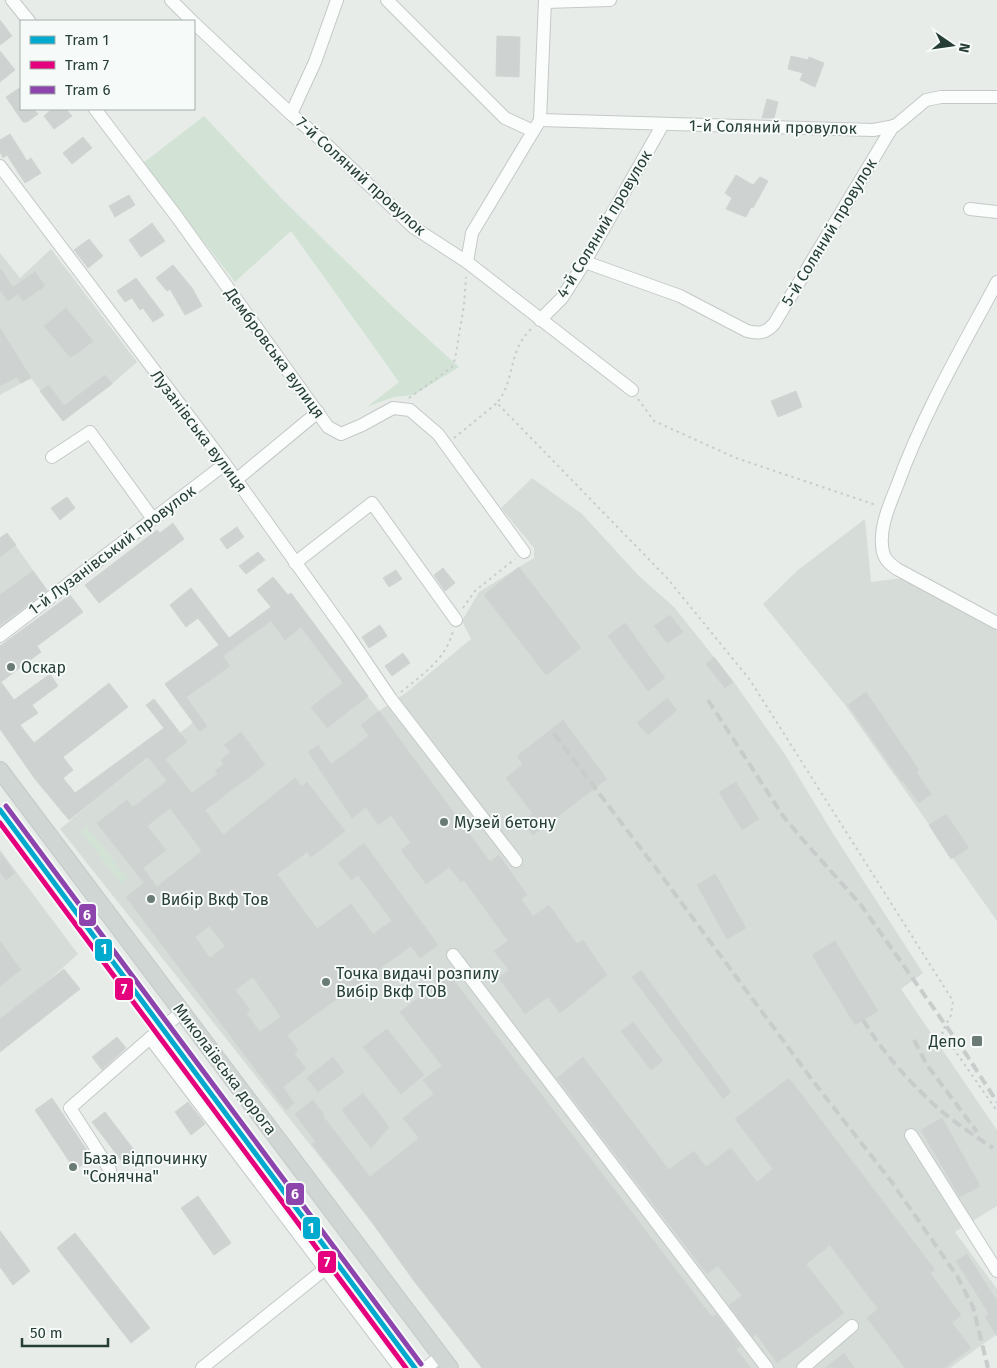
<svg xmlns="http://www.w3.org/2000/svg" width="997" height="1368" font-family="'Fira Sans',sans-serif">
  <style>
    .built { fill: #d6ddd9 }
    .green { fill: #d2e3d6 }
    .building { fill: #ced3d1; stroke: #d0d5d2; fill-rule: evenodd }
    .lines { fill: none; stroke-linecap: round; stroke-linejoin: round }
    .minor-casing { stroke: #c4c9c6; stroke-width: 14 }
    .major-casing { stroke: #c3cac7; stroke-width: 18 }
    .path { stroke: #c7cdcb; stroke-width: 2; stroke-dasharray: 2.5 4; stroke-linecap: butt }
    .minor { stroke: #fbfcfc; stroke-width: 12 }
    .major { stroke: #cfd6d4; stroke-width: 16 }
    .rail { stroke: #c8ccca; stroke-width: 4; stroke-dasharray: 10 5; stroke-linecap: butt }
    .tram-1-casing { stroke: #f6faf8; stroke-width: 9 }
    .tram-2-casing { stroke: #f6faf8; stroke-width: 9 }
    .tram-3-casing { stroke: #f6faf8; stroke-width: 9 }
    .tram-1 { stroke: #00a9ce; stroke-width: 5 }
    .tram-2 { stroke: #e5007d; stroke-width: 5 }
    .tram-3 { stroke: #8e44ad; stroke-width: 5 }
    .poi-dot { fill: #6a7b75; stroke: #f6faf8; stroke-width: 2 }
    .labels { text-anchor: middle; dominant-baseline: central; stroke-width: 4; stroke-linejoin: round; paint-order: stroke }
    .street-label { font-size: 16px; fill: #263e36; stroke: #f6faf8 }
    .poi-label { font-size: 16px; fill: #263e36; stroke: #f6faf8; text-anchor: start }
    .line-badge { stroke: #f6faf8; stroke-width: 2 }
    .badge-label { font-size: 14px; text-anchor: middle; font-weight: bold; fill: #fff }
  </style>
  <rect width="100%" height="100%" fill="#e7ece9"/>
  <g class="built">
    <path d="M51,249L137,362L112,384L63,421L31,378L0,395V253L20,278Z"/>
    <path d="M532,478L582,514L639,576L674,607L734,682L786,756L832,832L923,973L901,989L997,1130V1206L955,1232L997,1289V1334L950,1368H487L60,829L97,798L200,717L179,688L297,602L379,711L407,692L471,639L462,621L479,592L534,558V548L501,508Z"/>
    <path d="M865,519L871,582L903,578L997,631V921L845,705L763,604L798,570Z"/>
    <path d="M7,533L49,593L0,628V538Z"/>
    <path d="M0,850L78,954L0,1024Z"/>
  </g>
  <g class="green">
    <path d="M204,116L282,199L394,308L459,367L414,395L394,397L367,407L399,382L291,231L235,282L143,163Z"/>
    <path d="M87,827L127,878L121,883L81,832Z"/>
  </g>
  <g class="building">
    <path d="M0,20L12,36L0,45Z"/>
    <path d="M497,36L520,37L519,77L496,76Z"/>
    <path d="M0,51L15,70L0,82Z"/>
    <path d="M791,56L808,60L809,57L824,63L815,87L800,80L803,73L788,69Z"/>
    <path d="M21,87V109H34L38,114L27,122H23L6,97Z"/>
    <path d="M767,99L778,102L774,118H762Z"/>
    <path d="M52,109H66L72,116L54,129L44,116Z"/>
    <path d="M10,134L27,161L31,158L41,173L25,183L7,155L3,158L0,152V140Z"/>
    <path d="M83,137L92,148L72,164L63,153Z"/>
    <path d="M736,175L753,185L760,177L768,181L753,208L751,207L746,217L726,209L732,198L725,193Z"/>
    <path d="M129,195L135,205L115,217L109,206Z"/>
    <path d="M152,223L165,241L141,257L129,240Z"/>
    <path d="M89,239L103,256L88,268L74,250Z"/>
    <path d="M173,265L192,288L202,306L185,315L170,289L167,291L156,278Z"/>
    <path d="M0,268L13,287L35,272L45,286L23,301L18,294L8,301L0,290Z"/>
    <path d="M136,278L164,315L153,322L143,308L140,310L132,298L125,302L117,291Z"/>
    <path d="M66,308L93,341L78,353L70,357L44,326Z"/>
    <path d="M0,328L31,378L21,383L17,377L0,386Z"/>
    <path d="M105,375L112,384L63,421L40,391L49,385L64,406Z"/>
    <path d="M796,391L802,407L778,417L771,401Z"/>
    <path d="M67,497L75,508L60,520L51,508Z"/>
    <path d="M173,523L184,539L99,603L85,585L157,530L160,533Z"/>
    <path d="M237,527L244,537L227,549L220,539Z"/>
    <path d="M7,533L16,545L0,557V538Z"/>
    <path d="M258,552L265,560L246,574L239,566Z"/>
    <path d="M519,567L581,648L546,675L484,595Z"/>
    <path d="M443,568L455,583L445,591L434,575Z"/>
    <path d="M396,570L402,579L389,587L383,578Z"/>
    <path d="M33,571L47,590L0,625V595Z"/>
    <path d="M273,577L288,595L291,593L368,696L327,728L311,707L343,683L301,627L285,640L271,621L223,656L230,666L186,697L207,726L200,732L165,684L219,645L198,618L186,627L170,605L191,588L229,638L271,607L257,590Z"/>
    <path d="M70,595L83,612L37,646L41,652L1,682L14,700L50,674L58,686L32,705L38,713L20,725L34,743L109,683L128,707L63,757L73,770L63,778L75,793L164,728L146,705L154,699L187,742L165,759L192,793L218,774L215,771L224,764L221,760L230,752L224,745L241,732L265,765L205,810L223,835L295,778L302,787L307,782L345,831L311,857L307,852L277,874L317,929L351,904L373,934L392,921L358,875L351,880L338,863L364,843L438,945L420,958L411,946L287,1035L298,1050L294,1053L306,1069L283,1087L294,1103L286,1110L126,897L144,883L97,823L127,800L133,807L167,781L148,757L69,820L35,779L0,729V646ZM170,808L202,851L157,887L143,868L166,850L147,826ZM209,926L225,946L210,958L195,937ZM253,977L281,1017L260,1032L246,1013L250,1010L235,990Z"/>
    <path d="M670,615L683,632L667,643L654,626Z"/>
    <path d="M625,623L665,678L648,691L608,636Z"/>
    <path d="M380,625L387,636L369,648L362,637Z"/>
    <path d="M403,653L410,663L392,676L385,666Z"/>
    <path d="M714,657L733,682L725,688L706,664Z"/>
    <path d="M866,692L919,770L916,772L931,794L919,803L903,781L902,782L848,705Z"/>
    <path d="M667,698L677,710L648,735L637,723Z"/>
    <path d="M379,711L490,862L499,855L527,895L521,899L533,916L549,905L577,944L583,940L607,975L560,1013L548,997L525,1014L499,978L509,970L494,951L508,941L464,880L461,882L449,867L426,884L401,850L411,843L391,815L378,825L366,807L352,818L308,752L318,745L331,764L369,736L361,725Z"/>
    <path d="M563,720L607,779L533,835L522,822L533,814L506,778L523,764L517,756Z"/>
    <path d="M736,782L759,819L742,830L719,792Z"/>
    <path d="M946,814L969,848L951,859L929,825Z"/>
    <path d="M0,852L15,873L6,880L0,872Z"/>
    <path d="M715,874L746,928L727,939L697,885Z"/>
    <path d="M0,941L21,970L0,986Z"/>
    <path d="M835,941L878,1011L855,1025L812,955Z"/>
    <path d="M64,969L80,989L0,1052V1019Z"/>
    <path d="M641,970L731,1092L723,1099L632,977Z"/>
    <path d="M449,974L712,1317L716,1314L740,1346L736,1349L751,1368H482L414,1281L371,1221L312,1144L316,1142L295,1114L313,1100L324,1115L323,1116L370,1177L419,1138L403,1118L434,1094L423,1080L442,1066L400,1012Z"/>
    <path d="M633,1022L663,1061L651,1070L621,1031Z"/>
    <path d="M387,1029L424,1075L401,1094L363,1047Z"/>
    <path d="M117,1037L126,1048L102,1070L92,1057Z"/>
    <path d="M333,1057L344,1072L318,1092L307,1078Z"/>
    <path d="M583,1057L669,1170L694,1151L706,1167L731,1148L757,1182L773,1169L735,1119L789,1078L935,1270L930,1273L961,1315L952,1323L971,1348L944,1368H905L867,1318L878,1309L830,1245L806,1264L844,1313L777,1363L756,1334L753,1337L729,1305L742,1296L718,1266L707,1274L557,1078Z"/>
    <path d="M363,1093L389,1127L371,1148L342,1110Z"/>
    <path d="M52,1098L92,1158L75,1170L35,1110Z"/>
    <path d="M188,1102L205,1124L191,1135L175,1112Z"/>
    <path d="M105,1112L137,1154L124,1164L92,1122Z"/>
    <path d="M942,1118L980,1186L960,1197L921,1130Z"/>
    <path d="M198,1196L231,1243L214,1255L181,1208Z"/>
    <path d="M0,1231L30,1271L13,1285L0,1267Z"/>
    <path d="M75,1233L150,1328L131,1343L57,1248Z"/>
    <path d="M967,1254L997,1301V1336L985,1317L989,1314L956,1261Z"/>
    <path d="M844,1353L855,1368H825Z"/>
  </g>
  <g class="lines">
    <defs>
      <g id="minor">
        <path d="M12,0L29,21"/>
        <path d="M171,0L192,21"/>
        <path d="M387,0L505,118L533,131"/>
        <path d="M545,2L610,0"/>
        <path d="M194,23L291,114L326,144L413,227L467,262L632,390"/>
        <path d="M95,109L177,217L328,427L341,434L362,425L393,408L410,410L438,434L524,552"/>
        <path d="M291,114L315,62L337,0"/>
        <path d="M540,120L873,130L895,126L926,100L941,97H997"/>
        <path d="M0,166L225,464L349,637L391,699L516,861"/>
        <path d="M970,209L997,212"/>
        <path d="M467,262L472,233L540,120L545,0"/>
        <path d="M585,262L680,296L747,331C759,334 766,333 774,324L893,126"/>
        <path d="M997,282C961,349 923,414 897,486C889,506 878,530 883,552C885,560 890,564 897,569L997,623"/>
        <path d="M540,320L562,298L583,265L663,124"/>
        <path d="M52,457L90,432L153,519"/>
        <path d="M236,480L318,412"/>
        <path d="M295,563L372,503L456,620"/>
        <path d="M0,636L225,464"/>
        <path d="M453,955L767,1368"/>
        <path d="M150,1038L400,1368"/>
        <path d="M911,1135L997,1271"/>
        <path d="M110,1170L70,1108L150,1038L182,1012"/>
        <path d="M202,1368L326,1268"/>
        <path d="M426,1368L441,1356"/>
        <path d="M803,1368L852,1326"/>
      </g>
      <path id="major" d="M0,770L450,1368"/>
    </defs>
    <use href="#minor" class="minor-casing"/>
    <use href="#major" class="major-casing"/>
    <g class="path">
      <path d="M531,329C507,353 516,379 497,403L667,578L750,680L953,1001L951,1015L942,1032L997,1111"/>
      <path d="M409,398L452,367L455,359L464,305L466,277"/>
      <path d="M638,399L654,421L736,458L876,505"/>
      <path d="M454,438L497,403"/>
      <path d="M463,608L475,591L515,559"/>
      <path d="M401,692C423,674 446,659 453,631"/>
    </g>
    <use href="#minor" class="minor"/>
    <use href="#major" class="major"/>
    <g class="rail">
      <path d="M708,700L783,816L804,841L861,905L968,1057L997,1102"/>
      <path d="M554,734L661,875L813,1081L891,1181L957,1276L973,1307L988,1368"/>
      <path d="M863,1020C884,1054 910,1083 940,1110C957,1124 975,1136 993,1148"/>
      <path d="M914,1040L927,1065L977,1132"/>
    </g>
    <defs>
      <path id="tram-1" d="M0,810L415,1368"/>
      <path id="tram-2" d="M0,823L406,1368"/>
      <path id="tram-3" d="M6,806L421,1364"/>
    </defs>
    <use href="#tram-1" class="tram-1-casing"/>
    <use href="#tram-2" class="tram-2-casing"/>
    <use href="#tram-3" class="tram-3-casing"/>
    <use href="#tram-1" class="tram-1"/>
    <use href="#tram-2" class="tram-2"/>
    <use href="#tram-3" class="tram-3"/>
  </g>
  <g class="poi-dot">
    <circle cx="11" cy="667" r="5"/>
    <circle cx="444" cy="822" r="5"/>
    <circle cx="151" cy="899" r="5"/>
    <circle cx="326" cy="982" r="5"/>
    <rect x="971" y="1035" width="12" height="12" rx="2.5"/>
    <circle cx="73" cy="1167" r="5"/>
  </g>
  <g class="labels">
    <g class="street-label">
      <text transform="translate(773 127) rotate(1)">1-й Соляний провулок</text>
      <text transform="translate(361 176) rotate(42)">7-й Соляний провулок</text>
      <text transform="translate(604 224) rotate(-59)">4-й Соляний провулок</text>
      <text transform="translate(829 232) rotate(-59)">5-й Соляний провулок</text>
      <text transform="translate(275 353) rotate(54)">Дембровська вулиця</text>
      <text transform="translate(199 431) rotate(53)">Лузанівська вулиця</text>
      <text transform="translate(112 550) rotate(-37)">1-й Лузанівський провулок</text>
      <text transform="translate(225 1069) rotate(53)">Миколаївська дорога</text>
    </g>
    <g class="poi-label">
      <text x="21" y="667">Оскар</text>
      <text x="454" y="822">Музей бетону</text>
      <text x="161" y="899">Вибір Вкф Тов</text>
      <text x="336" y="973">Точка видачі розпилу<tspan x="336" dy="18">Вибір Вкф ТОВ</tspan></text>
      <text x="966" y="1041" text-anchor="end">Депо</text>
      <text x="83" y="1158">База відпочинку<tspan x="83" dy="18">"Сонячна"</tspan></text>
    </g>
  </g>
  <g class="line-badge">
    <rect x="78" y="903" width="19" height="24" rx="5" fill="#8e44ad"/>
    <rect x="94" y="938" width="19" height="24" rx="5" fill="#00a9ce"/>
    <rect x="114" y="977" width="20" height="24" rx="5" fill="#e5007d"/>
    <rect x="285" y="1182" width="20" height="24" rx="5" fill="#8e44ad"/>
    <rect x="302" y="1216" width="19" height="24" rx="5" fill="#00a9ce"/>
    <rect x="317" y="1250" width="20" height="24" rx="5" fill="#e5007d"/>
  </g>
  <g class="badge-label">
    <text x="87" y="920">6</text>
    <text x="104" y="954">1</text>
    <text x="124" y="994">7</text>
    <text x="295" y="1199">6</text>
    <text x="311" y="1233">1</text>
    <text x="327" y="1267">7</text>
  </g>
  <rect x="20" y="20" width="175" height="90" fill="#f6faf8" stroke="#a3afaa"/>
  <rect x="30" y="36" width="25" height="8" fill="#00a9ce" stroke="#a3afaa"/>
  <text x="65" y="45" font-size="15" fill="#263e36">Tram 1</text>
  <rect x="30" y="61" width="25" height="8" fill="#e5007d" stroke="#a3afaa"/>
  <text x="65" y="70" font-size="15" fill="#263e36">Tram 7</text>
  <rect x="30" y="86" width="25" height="8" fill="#8e44ad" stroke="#a3afaa"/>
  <text x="65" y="95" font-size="15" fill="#263e36">Tram 6</text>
  <g transform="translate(952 45) rotate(103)" stroke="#f6faf8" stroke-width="4" paint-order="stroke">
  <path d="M0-4L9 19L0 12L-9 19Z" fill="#263e36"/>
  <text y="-8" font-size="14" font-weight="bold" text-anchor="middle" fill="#263e36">N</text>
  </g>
  <path d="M22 1338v8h86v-8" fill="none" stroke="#263e36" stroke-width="2.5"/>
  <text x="30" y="1338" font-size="15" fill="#263e36" stroke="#f6faf8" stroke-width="4" paint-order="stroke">50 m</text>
</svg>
